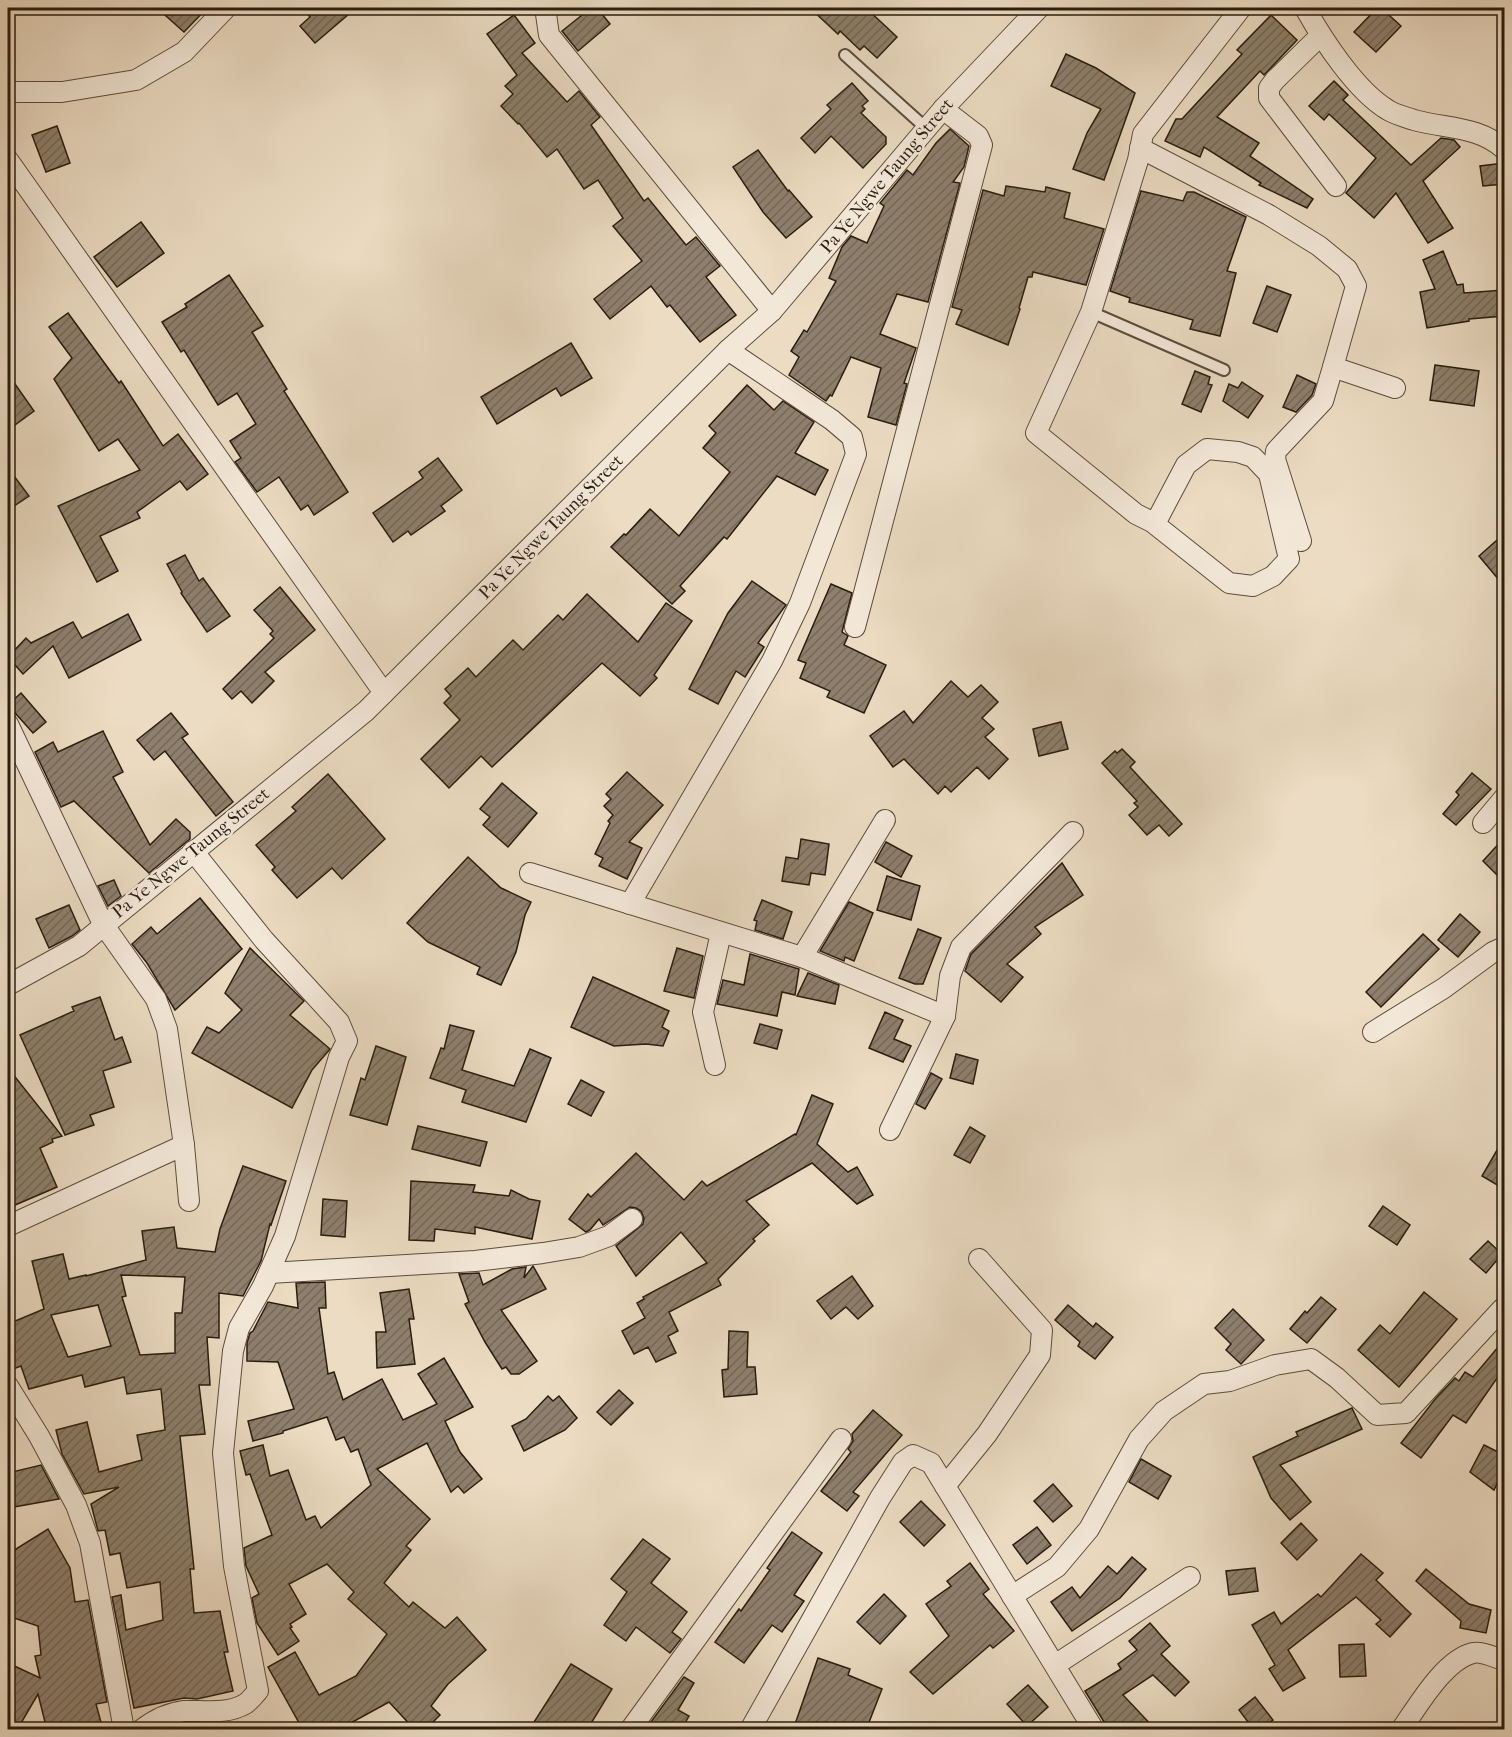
<svg xmlns="http://www.w3.org/2000/svg" width="1512" height="1737" font-family="'IM FELL French Canon',serif">
  <style>
    .building { fill: url(#building-hatch); stroke: #291d0f; stroke-width: 1.5; fill-rule: evenodd }
    .lines { fill: none; stroke-linecap: round; stroke-linejoin: round }
    .lane-casing { stroke: #5a4d3c; stroke-width: 14 }
    .street-casing { stroke: #5a4d3c; stroke-width: 22 }
    .lane { stroke: #f3e8d8; stroke-width: 10 }
    .street { stroke: #f3e8d8; stroke-width: 20 }
    .labels { text-anchor: middle; dominant-baseline: central; stroke-width: 5; stroke-linejoin: round; paint-order: stroke }
    .street-label { font-size: 18px; fill: #291d0f; stroke: #f3e8d8 }
  </style>
  <defs>
    <pattern id="building-hatch" width="6" height="6" patternUnits="userSpaceOnUse" patternTransform="scale(1.5)"><rect width="6" height="6" fill="#8e806d"/><path d="M-1 1l2-2M0 6l6-6M5 7l2-2" fill="none" stroke="#746858"/></pattern>
  </defs>
  <rect width="100%" height="100%" fill="#ecdcc3"/>
  <filter id="stains"><feTurbulence type="fractalNoise" baseFrequency=".00333" numOctaves="4"/><feColorMatrix values="0 0 0 0 .2 0 0 0 0 .09 0 0 0 0 .02 0 0 0 .5 -.17"/></filter>
  <radialGradient id="worn" r=".72"><stop offset=".6" stop-color="#630" stop-opacity="0"/><stop offset="1" stop-color="#630" stop-opacity=".3"/></radialGradient>
  <g class="building">
    <path d="M157,8H207L184,32Z"/>
    <path d="M303,8H356L315,43L300,26L310,17Z"/>
    <path d="M591,8H597L610,24L578,51L562,31Z"/>
    <path d="M810,8H866L897,37L877,58L864,46L860,50L840,31L838,34Z"/>
    <path d="M1377,8H1381L1401,26L1376,52L1354,32Z"/>
    <path d="M514,15L535,43L522,53L567,102L579,91L600,117L591,125L644,201L648,198L686,245L696,237L720,266L706,277L736,315L700,342L670,305L667,307L651,286L610,319L594,299L642,261L613,226L623,218L598,180L584,189L557,149L547,157L519,123L518,124L501,106L513,94L505,86L517,75L487,34Z"/>
    <path d="M1271,15L1297,40L1264,75L1260,71L1217,117L1259,143L1250,156L1313,199L1307,208L1259,185L1261,183L1204,147L1200,157L1165,141L1176,119H1182L1242,54L1237,50Z"/>
    <path d="M1066,54L1096,68L1135,93L1104,180L1073,169L1087,133L1101,109L1051,86Z"/>
    <path d="M1334,81L1348,95L1343,100L1411,165L1441,138L1454,140L1460,147L1423,181L1453,228L1428,243L1396,193L1374,218L1346,193L1376,158L1329,114L1324,120L1309,106Z"/>
    <path d="M852,83L868,101L862,106L865,109L861,113L886,137V144L863,168L831,136L815,153L801,138L831,109L827,105Z"/>
    <path d="M57,126L70,163L46,172L32,135Z"/>
    <path d="M950,129L969,146L964,167L953,182L960,183L928,302L897,294L880,334L916,348L904,383L907,384L896,425L868,417L881,368L851,357L832,396L830,395L826,401L789,375L799,357L791,351L804,330L807,332L836,281L829,278L842,247L851,236L867,243L884,206L880,203L907,170L913,175L936,143Z"/>
    <path d="M758,150L788,191L789,190L812,217L786,238L763,212L733,167Z"/>
    <path d="M1504,163V184L1483,186L1480,166Z"/>
    <path d="M1006,186L1045,192L1046,187L1070,193L1064,218L1104,229L1086,285L1033,272L1032,277H1028L1019,308L1020,309L1008,345L956,324L962,310L952,307L983,190L1004,196Z"/>
    <path d="M1141,191L1183,201L1187,192H1194L1246,217L1227,271L1236,273L1220,336L1190,329L1193,320L1129,302L1130,298L1110,291Z"/>
    <path d="M141,222L164,253L117,287L94,257Z"/>
    <path d="M1443,251L1457,285L1463,284L1464,293L1504,290V316L1469,319V321L1427,328L1420,292L1435,289L1423,260Z"/>
    <path d="M229,275L263,326L252,332L287,389L284,391L348,492L314,515L308,505L301,510L279,477L257,492L235,462L241,458L230,441L256,424L237,393L218,405L184,350L181,352L162,322L187,307L185,304Z"/>
    <path d="M1267,286L1291,295L1277,332L1253,323Z"/>
    <path d="M68,313L119,383L121,381L163,446L178,434L208,474L187,490L180,481L137,512L140,518L100,536L118,571L97,582L58,506L140,470L118,439L99,451L54,379L72,358L49,327Z"/>
    <path d="M571,343L592,378L561,396L556,388L497,424L481,397Z"/>
    <path d="M1435,365L1479,371L1474,406L1430,400Z"/>
    <path d="M1195,371L1210,377L1208,384L1212,385L1201,412L1182,404Z"/>
    <path d="M8,374L34,411L8,430Z"/>
    <path d="M1297,375L1316,384L1312,395L1296,412L1283,407Z"/>
    <path d="M1242,382L1263,396L1248,418L1223,401L1229,384L1238,388Z"/>
    <path d="M747,385L774,410L783,401L814,422L795,453L828,470L815,495L777,476L727,539L724,537L680,586L685,591L672,604L611,547L624,534L626,535L650,509L679,536L730,472L703,448L716,433L709,426Z"/>
    <path d="M438,458L462,490L441,506L445,511L411,535L408,531L393,542L373,513L423,478L419,472Z"/>
    <path d="M8,468L29,496L8,510Z"/>
    <path d="M1504,534V586L1479,556Z"/>
    <path d="M185,555L199,581L203,578L230,616L207,632L181,593L182,592L167,564Z"/>
    <path d="M752,581L786,605L758,643L764,647L745,677L736,671L718,704L689,689L728,613Z"/>
    <path d="M831,584L852,593L842,632L848,636L844,645L886,665L864,713L827,697L830,691L800,678L806,663L798,660Z"/>
    <path d="M280,587L315,630L265,672L274,681L252,703L241,691L232,699L223,689L274,638L270,634L273,631L254,610Z"/>
    <path d="M587,594L638,642L666,603L692,621L654,675L657,678L640,696L602,663L492,767L481,756L449,788L421,759L460,720L444,703L451,696L445,689L468,668L476,677L513,640L523,650L558,615L563,620Z"/>
    <path d="M128,614L141,640L69,678L53,646L23,674L8,657L26,638L31,643L73,622L82,638Z"/>
    <path d="M951,681L968,697L981,685L998,702L982,718L994,729L985,737L1008,759L989,779L977,767L951,792L945,786L938,794L904,759L893,767L870,736L904,711L913,723Z"/>
    <path d="M21,693L46,722L33,733L8,705Z"/>
    <path d="M171,713L188,734L182,738L233,802L216,816L165,751L154,760L137,740Z"/>
    <path d="M1061,722L1068,749L1039,756L1033,729Z"/>
    <path d="M103,731L123,772L113,777L150,845L176,819L190,832V839L149,873L74,801L61,807L35,752L53,742L58,752Z"/>
    <path d="M1122,749L1135,762L1130,767L1182,824L1169,836L1159,825L1147,835L1129,815L1138,807L1134,803L1137,801L1102,763L1115,751L1117,753Z"/>
    <path d="M627,772L663,805L629,842L642,848L627,879L599,866L603,858L595,854L610,823L608,821L613,815L604,806L611,799L606,794Z"/>
    <path d="M1472,773L1491,789L1456,825L1443,814L1459,795L1456,792Z"/>
    <path d="M328,774L385,839L342,879L332,868L297,898L272,870L275,867L256,845L296,811L292,807Z"/>
    <path d="M502,783L537,813L508,847L483,825L490,817L480,809Z"/>
    <path d="M1504,838V882L1483,861Z"/>
    <path d="M801,839L829,844L825,875L811,873L809,885L782,881L786,857L798,859Z"/>
    <path d="M886,842L912,856L901,877L875,862Z"/>
    <path d="M468,857L501,888L531,902L525,915L516,952L501,985L477,974L480,967L428,942L407,923Z"/>
    <path d="M1062,863L1083,895L1035,927L1041,934L1007,964L1023,977L1001,1002L965,971L971,954Z"/>
    <path d="M887,876L920,886L911,920L877,910Z"/>
    <path d="M114,880L121,896L108,906L98,886Z"/>
    <path d="M200,898L242,949L175,1010L147,963L132,944L151,927L157,934Z"/>
    <path d="M762,900L792,912L783,939L755,930L757,921L754,920Z"/>
    <path d="M849,902L873,913L854,961L845,957L844,961L820,951Z"/>
    <path d="M69,905L80,930L72,936L49,948L36,919Z"/>
    <path d="M1460,914L1480,932L1458,957L1438,940Z"/>
    <path d="M918,929L941,938L923,984H915L899,978Z"/>
    <path d="M1423,934L1439,949L1381,1007L1366,992Z"/>
    <path d="M250,948L304,1001L290,1015L330,1049L312,1070L292,1108L192,1053L207,1027L219,1033L242,1010L225,993Z"/>
    <path d="M677,948L703,956L694,998L664,991Z"/>
    <path d="M750,954L799,969L795,995L782,992L777,1016L717,1004L723,980L744,985Z"/>
    <path d="M808,973L839,985L835,1004L797,996Z"/>
    <path d="M593,977L669,1011L662,1027L669,1031L663,1046L646,1044L614,1046L571,1027Z"/>
    <path d="M100,997L115,1040L122,1037L131,1062L103,1071L114,1107L90,1115L94,1125L65,1135L20,1035L74,1011L72,1007Z"/>
    <path d="M885,1012L903,1020L894,1039L911,1046L903,1062L869,1048Z"/>
    <path d="M760,1024L782,1030L777,1049L754,1043Z"/>
    <path d="M450,1025L474,1031L462,1070L514,1086L530,1049L551,1058L526,1122L462,1102L466,1090L430,1078L441,1048L444,1049Z"/>
    <path d="M376,1046L406,1057L387,1125L350,1115L361,1078L365,1080Z"/>
    <path d="M956,1054L978,1060L973,1084L950,1078Z"/>
    <path d="M8,1068L62,1136L52,1139L53,1142L40,1148L57,1187L8,1208Z"/>
    <path d="M931,1073L942,1079L925,1109L916,1104Z"/>
    <path d="M581,1080L604,1092L591,1116L568,1104Z"/>
    <path d="M812,1095L833,1104L817,1144L848,1172L857,1167L873,1195L857,1204L812,1163L746,1201L769,1225L753,1239L755,1241L718,1279L721,1285L669,1312L678,1331L668,1336L676,1353L656,1362L648,1347L634,1354L622,1331L645,1318L637,1303L644,1299L643,1297L707,1263L681,1232L636,1276L616,1246L643,1224L644,1218L641,1211L636,1208L630,1207L603,1225L599,1219L590,1230L586,1232L569,1219L588,1194L591,1197L636,1153L684,1200L702,1181L707,1186L795,1134L796,1135Z"/>
    <path d="M418,1126L487,1142L480,1166L412,1149Z"/>
    <path d="M970,1127L985,1136L970,1163L954,1155Z"/>
    <path d="M1504,1138V1189L1482,1176Z"/>
    <path d="M243,1166L286,1181L271,1225L270,1224L261,1261L243,1296L219,1293V1338L207,1337L210,1385H199L205,1434L180,1436L194,1569H190L194,1613L220,1611L228,1652H224L233,1691L197,1699L184,1698L134,1708L112,1597L121,1595L126,1630L163,1620L160,1582L127,1588L120,1553L110,1555L105,1530L98,1531L91,1504L119,1487L84,1494L62,1454L56,1430L87,1422L99,1472L142,1460L137,1435L165,1430L161,1389L127,1394L124,1377L85,1387L82,1375L29,1389L21,1366L8,1371V1324L44,1309L32,1261L63,1254L69,1279L86,1275V1276L146,1260L142,1231L174,1227L177,1248L215,1252L220,1229ZM121,1275L185,1277L182,1313H175V1353L140,1355L122,1297L126,1296ZM98,1305L111,1346L68,1357L51,1315Z"/>
    <path d="M411,1181L475,1185L473,1192L509,1196L511,1190L529,1199L540,1201L532,1239L475,1227V1234L435,1229L434,1241L409,1240Z"/>
    <path d="M323,1199L347,1201L345,1237L321,1235Z"/>
    <path d="M1383,1206L1410,1225L1397,1245L1369,1226Z"/>
    <path d="M1488,1241L1502,1254L1486,1273L1470,1259Z"/>
    <path d="M533,1266L546,1289L501,1310L537,1361L519,1374H511L506,1367L502,1369L485,1342L465,1304L469,1302L459,1274L479,1273L483,1285L512,1269L526,1267L524,1278Z"/>
    <path d="M852,1276L873,1306L858,1319L846,1307L831,1319L817,1301Z"/>
    <path d="M325,1282L326,1308H319L328,1374L334,1372L343,1400L382,1379L403,1420L437,1404L418,1374L444,1358L473,1407L445,1421L460,1452L482,1479L464,1493L458,1486L451,1492L427,1443L377,1469L430,1519L406,1546L411,1550L384,1583L409,1607L413,1602L445,1628L457,1617L486,1650L448,1684L431,1706L440,1715L425,1730H415L389,1702L338,1730H303L268,1667L295,1652L319,1695L356,1676L387,1634L348,1599L354,1592L327,1564L289,1584L306,1614L290,1624L292,1627L290,1628L299,1641L278,1655L257,1623L252,1598L259,1594L246,1566L244,1548L272,1535L250,1474L246,1475L240,1451L263,1445L270,1476L288,1470L306,1520L315,1516L321,1528L371,1485L358,1449L351,1452L344,1437L336,1440L327,1417L283,1431V1433L253,1441L248,1421L294,1409L278,1362L247,1361V1343L250,1333L253,1331L268,1302L298,1308L296,1283Z"/>
    <path d="M409,1289L414,1319H409L415,1364L377,1368L376,1332H386L380,1293Z"/>
    <path d="M1424,1292L1457,1319L1399,1387L1358,1350L1380,1325L1390,1334Z"/>
    <path d="M1321,1297L1336,1309L1307,1343L1290,1329L1305,1311L1307,1313Z"/>
    <path d="M1068,1305L1093,1327L1096,1323L1113,1337L1095,1359L1078,1346L1080,1342L1055,1320Z"/>
    <path d="M1233,1309L1264,1340L1241,1364L1226,1350L1231,1344L1215,1328Z"/>
    <path d="M729,1331L748,1332L747,1367H755L757,1394L724,1397L722,1370L728,1369Z"/>
    <path d="M1504,1340V1368L1466,1423L1453,1415L1421,1458L1401,1443L1436,1398L1455,1378L1459,1381L1465,1372L1473,1377Z"/>
    <path d="M619,1390L633,1403L611,1425L597,1412Z"/>
    <path d="M548,1396L553,1401L559,1396L577,1418L565,1430L524,1451L512,1426L526,1419Z"/>
    <path d="M1352,1408L1362,1429L1280,1465L1311,1502L1290,1520L1271,1498L1253,1457L1298,1436L1296,1432Z"/>
    <path d="M873,1410L902,1435L853,1492L859,1496L847,1511L821,1491L851,1452L848,1449L853,1441L852,1434Z"/>
    <path d="M1484,1445L1504,1455V1469L1494,1490L1470,1472Z"/>
    <path d="M1141,1459L1171,1476L1158,1499L1129,1482Z"/>
    <path d="M41,1465L59,1499L8,1508V1473Z"/>
    <path d="M1053,1484L1072,1506L1053,1522L1034,1501Z"/>
    <path d="M921,1501L945,1525L924,1546L900,1522Z"/>
    <path d="M1301,1523L1317,1540L1297,1560L1281,1543Z"/>
    <path d="M1037,1527L1051,1545L1027,1564L1013,1545Z"/>
    <path d="M48,1529L70,1568L75,1602L88,1600L107,1702L96,1704L102,1726L90,1730H47L38,1694L17,1730H8V1663L40,1678L35,1656L41,1655L38,1626L8,1616V1554Z"/>
    <path d="M792,1532L822,1553L794,1595L804,1601L782,1632L772,1625L744,1663L715,1642L739,1609L741,1611L770,1570L767,1568Z"/>
    <path d="M643,1539L670,1559L651,1583L687,1612L672,1632L681,1639L670,1653L636,1627L626,1641L604,1625L627,1592L611,1579Z"/>
    <path d="M1361,1554L1383,1573L1376,1580L1411,1614L1390,1637L1376,1624L1381,1620L1356,1597L1288,1650L1305,1678L1283,1691L1269,1669L1275,1665L1252,1625L1274,1612L1281,1624L1318,1594L1321,1597Z"/>
    <path d="M1132,1557L1146,1569L1120,1598L1072,1631L1051,1602L1072,1587L1080,1598L1108,1566L1117,1574Z"/>
    <path d="M970,1563L989,1589L983,1594L1014,1631L993,1648L990,1645L933,1694L910,1672L949,1636L926,1604L951,1586L947,1581Z"/>
    <path d="M1255,1568L1258,1591L1229,1595L1226,1571Z"/>
    <path d="M1426,1569L1469,1604L1491,1610L1486,1633L1460,1628L1461,1621L1416,1581Z"/>
    <path d="M884,1594L906,1616L880,1644L857,1622Z"/>
    <path d="M1150,1623L1170,1646L1161,1654L1189,1682L1175,1696L1153,1675L1123,1695L1156,1730H1109L1085,1691L1121,1669L1118,1664L1137,1650L1129,1641Z"/>
    <path d="M1364,1644L1366,1676L1340,1677L1339,1645Z"/>
    <path d="M818,1658L850,1669L848,1675L882,1689L866,1730H793Z"/>
    <path d="M571,1664L612,1689L587,1730H529Z"/>
    <path d="M684,1677L694,1683L678,1710L689,1716L681,1730H645Z"/>
    <path d="M1028,1685L1048,1707L1027,1726L1007,1704Z"/>
    <path d="M1255,1697L1273,1720L1260,1730H1254L1239,1710Z"/>
  </g>
  <g class="lines">
    <defs>
      <g id="lane">
        <path d="M845,55L926,128"/>
        <path d="M1091,312L1224,370"/>
      </g>
      <g id="street">
        <path d="M550,8L546,14L549,35L772,311"/>
        <path d="M1305,8C1323,40 1356,91 1388,110C1396,115 1406,117 1414,120C1447,129 1478,126 1504,149"/>
        <path d="M1320,36L1275,80L1269,88V98L1336,186"/>
        <path d="M8,92H62L136,80L184,52L226,8"/>
        <path d="M1140,148L1269,215L1319,246L1347,269L1356,286L1333,367L1395,388"/>
        <path d="M8,160L384,693"/>
        <path d="M1152,522L1229,583L1253,586L1273,576L1289,559L1269,474L1253,457L1238,452L1207,449L1186,465L1158,518L1152,522L1136,514L1036,433L1091,312L1138,160L1143,134L1241,8"/>
        <path d="M1301,541L1275,459L1276,451L1323,401L1333,367"/>
        <path d="M855,627L982,145L978,136L943,109"/>
        <path d="M8,724L103,924L156,999L167,1029L184,1145L189,1201"/>
        <path d="M1483,823L1504,798"/>
        <path d="M530,873L802,957L945,1016"/>
        <path d="M630,904L772,661L800,603L856,454L852,437L832,420L728,350"/>
        <path d="M802,957L885,820"/>
        <path d="M8,985L79,946L366,711L728,350L772,311L943,109L1039,8"/>
        <path d="M1373,1032L1444,988L1493,952L1504,947"/>
        <path d="M715,1065L703,1012L721,933"/>
        <path d="M890,1130L945,1016L950,976L961,947L1073,832"/>
        <path d="M8,1226L184,1145"/>
        <path d="M269,1273L475,1261L543,1253L579,1247L609,1236L632,1219"/>
        <path d="M8,1386L39,1436L76,1505L90,1543L124,1730"/>
        <path d="M945,1486L987,1434L1040,1355L1042,1330L979,1259"/>
        <path d="M1012,1596L1057,1567L1089,1529L1139,1439L1164,1411L1204,1384L1230,1381L1275,1365L1311,1359L1337,1378L1377,1415L1406,1413L1502,1309"/>
        <path d="M1055,1665L1190,1577"/>
        <path d="M141,1730C154,1720 167,1713 184,1711C203,1710 226,1715 245,1704C250,1701 254,1695 258,1691L234,1566L223,1453L233,1351L239,1328L263,1286L285,1236L339,1057L347,1041L339,1022L264,940L193,851"/>
        <path d="M630,1730L841,1439"/>
        <path d="M750,1730L880,1498L903,1462L913,1455L931,1463L1094,1730"/>
        <path d="M1401,1730C1418,1706 1444,1660 1473,1653C1481,1651 1496,1658 1504,1660"/>
      </g>
    </defs>
    <use href="#lane" class="lane-casing"/>
    <use href="#street" class="street-casing"/>
    <use href="#lane" class="lane"/>
    <use href="#street" class="street"/>
  </g>
  <g class="labels">
    <g class="street-label">
      <text transform="translate(887 176) rotate(-50)">Pa Ye Ngwe Taung Street</text>
      <text transform="translate(551 527) rotate(-45)">Pa Ye Ngwe Taung Street</text>
      <text transform="translate(191 853) rotate(-39)">Pa Ye Ngwe Taung Street</text>
    </g>
  </g>
  <rect width="1512" height="1737" fill="none" stroke="#ecdcc3" stroke-width="30"/>
  <rect x="9" y="9" width="1494" height="1719" fill="none" stroke="#291d0f" stroke-width="3"/>
  <rect x="15" y="15" width="1482" height="1707" fill="none" stroke="#291d0f" stroke-width="1.5"/>
  <rect width="100%" height="100%" filter="url(#stains)"/>
  <rect width="100%" height="100%" fill="url(#worn)"/>
</svg>
